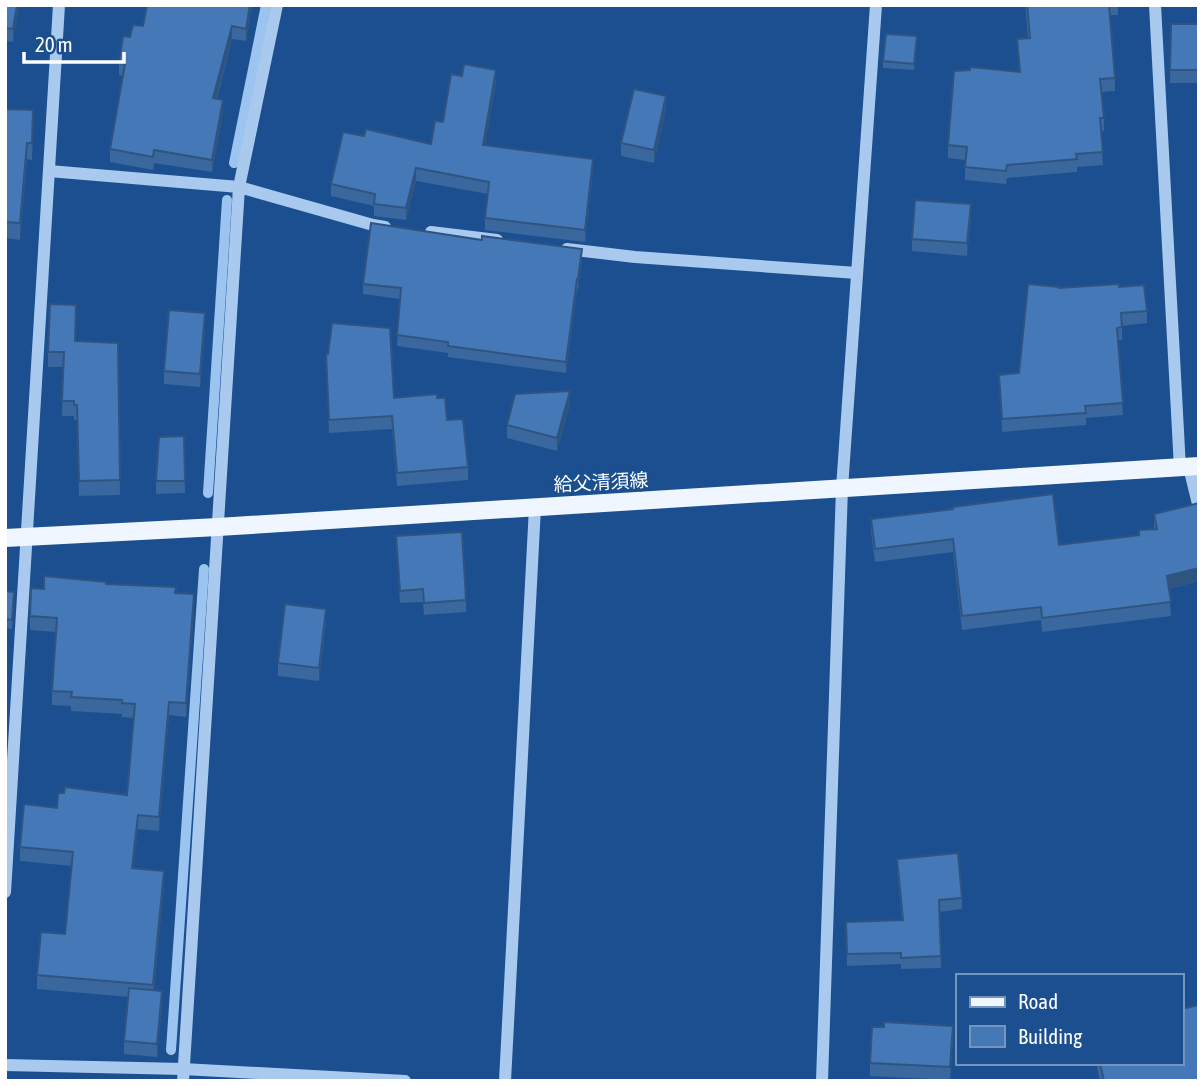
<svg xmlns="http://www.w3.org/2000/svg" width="1204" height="1086" font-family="'Asap Condensed','Noto Sans JP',sans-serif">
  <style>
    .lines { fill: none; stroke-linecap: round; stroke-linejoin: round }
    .stream { stroke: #9cc4f0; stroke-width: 10 }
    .minor { stroke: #a9c9ee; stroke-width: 12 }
    .major { stroke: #f0f6ff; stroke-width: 18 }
    .wall { fill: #3a679d }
    .shaded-wall { fill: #305480 }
    .building { fill: #4478b7; stroke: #305480; stroke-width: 2 }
    .labels { text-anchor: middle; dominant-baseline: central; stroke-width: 6; stroke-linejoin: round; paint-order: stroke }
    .street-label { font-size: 19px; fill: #fff; stroke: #1b4f8f }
  </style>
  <rect width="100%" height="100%" fill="#1b4f8f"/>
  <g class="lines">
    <g class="stream">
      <path d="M234,163L266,5"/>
      <path d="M208,493L227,200"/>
      <path d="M171,1050L204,569"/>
    </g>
    <g class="minor">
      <path d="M1155,5L1180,468"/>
      <path d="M49,171L239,187L373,225L385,227"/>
      <path d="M431,232L497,240"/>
      <path d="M567,249L635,257L857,273"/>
      <path d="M1189,467L1199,508"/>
      <path d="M5,892L59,5"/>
      <path d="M5,1065L183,1069L405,1081"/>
      <path d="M183,1081L239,187L277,5"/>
      <path d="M505,1081L535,507"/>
      <path d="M822,1081L842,488L876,5"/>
    </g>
    <path class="major" d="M5,538L218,527L1199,466"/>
  </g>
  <g class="wall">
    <path d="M5,5H19L13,42L5,41Z"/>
    <path d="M147,5H252L246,41L232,39L217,99L223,112L212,172L154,163L153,170L110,162V149L123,76L119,75V63L130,37L143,26Z"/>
    <path d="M1025,5H1118V15H1110L1115,78V91L1101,92L1104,118V131H1101L1103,165L1077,167V172L1007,178L1006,184L965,180V160L948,158V145L1019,71L1017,39L1028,38Z"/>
    <path d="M1171,24H1199V83H1170Z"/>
    <path d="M917,36L914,70L883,68V61Z"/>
    <path d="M496,82L485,146L593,171L585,242L485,230V218L488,194L416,181L406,220L374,216V206L331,196V184L364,136L431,144L443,122Z"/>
    <path d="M5,109L33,126L32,160L27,159L20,240L6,238L5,246Z"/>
    <path d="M666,109L654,163L621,156V143Z"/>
    <path d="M971,217L967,256L912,251V239Z"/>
    <path d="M582,259L578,290L577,289L566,373L448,357V353L397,346L400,299L363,294V284Z"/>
    <path d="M1059,288L1147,311V323L1122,326V340H1118L1123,415L1086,418V425L1002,432L999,375L1019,373Z"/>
    <path d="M205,326L200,387L164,384V371Z"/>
    <path d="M75,341L118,343L120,495L79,496L77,420H74V416H62L63,367H48V352Z"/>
    <path d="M326,354L394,398H437L468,467V480L397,486L392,429L329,433Z"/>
    <path d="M570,404L557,451L507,438V425Z"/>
    <path d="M184,436L185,493L156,494V481Z"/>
    <path d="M1154,514L1199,581L1169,589L1171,616L1042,632L1041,620L962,630L953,552L875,562L871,532V519L1059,545L1139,535V530L1154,529Z"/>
    <path d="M396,536L466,600V612L424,615L423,602L400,603Z"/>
    <path d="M106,584L175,593L194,608L186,717L169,715L159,831L138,829L133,868L164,884L154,990L162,1004L157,1057L124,1054V1041L129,997L37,989V975L65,934L72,866L20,861V847L57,808L127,795L134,718L122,717V714L71,711V706L52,705V691L56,632L30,630V616L44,589Z"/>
    <path d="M5,591L14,600L12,629L5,628Z"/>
    <path d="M326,622L319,681L278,676V663Z"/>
    <path d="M897,859L962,898V909L939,912L941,968L901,969V964L847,966L846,922L902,920L897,871Z"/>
    <path d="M884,1027L953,1039L950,1080L870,1076V1063Z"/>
    <path d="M1096,1063H1181L1199,1081H1100Z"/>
  </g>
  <g class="shaded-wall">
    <path d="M17,5H19L13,42V29Z"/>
    <path d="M250,5H252L246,41V29Z"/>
    <path d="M232,26V39L213,111V98Z"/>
    <path d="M496,70V82L483,158V145Z"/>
    <path d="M666,96V109L654,163V150Z"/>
    <path d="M223,100V112L212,172V160Z"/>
    <path d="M27,143V159L20,240V223Z"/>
    <path d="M593,159V171L585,242V230Z"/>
    <path d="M416,168V181L406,220V208Z"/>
    <path d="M971,204V217L967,256V243Z"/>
    <path d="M582,249V259L578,290V279Z"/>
    <path d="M577,279V289L566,373V362Z"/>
    <path d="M205,313V326L200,387V374Z"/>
    <path d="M570,391V404L557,451V438Z"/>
    <path d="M1199,568V581L1167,589V576Z"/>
    <path d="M194,594V608L186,717V703Z"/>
    <path d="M326,609V622L319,681V668Z"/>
    <path d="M169,702V715L159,831V817Z"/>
    <path d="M138,815V829L132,881V868Z"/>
    <path d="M164,871V884L153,999V985Z"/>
    <path d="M162,991V1004L157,1057V1044Z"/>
  </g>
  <g class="building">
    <path d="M5,5H17L13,29L5,28Z"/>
    <path d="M147,5H250L246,29L232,26L213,98L223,100L212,160L154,150L153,157L110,149L125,64L119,63L123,36L130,37L133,25L143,26Z"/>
    <path d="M1027,5H1109L1115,78L1100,79L1104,118H1100L1103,152L1076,154L1077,159L1007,165L1006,171L965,167L967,147L948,145L954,71L970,70V67L1020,72L1017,39L1030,38Z"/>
    <path d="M1171,24H1199V70H1170Z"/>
    <path d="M886,34L917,36L914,64L883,61Z"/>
    <path d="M464,64L496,70L483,145L593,159L585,230L485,218L489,182L416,168L406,208L374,204L375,194L331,184L343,132L364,136L366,129L431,144L435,121L443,122L451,74L462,76Z"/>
    <path d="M634,89L666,96L654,150L621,143Z"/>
    <path d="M5,109L33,110L32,143H27L20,223L5,222Z"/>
    <path d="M915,200L971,204L967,243L912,239Z"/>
    <path d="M371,223L482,240V236L582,249L578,279H577L566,362L448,346V342L397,335L401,288L363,284Z"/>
    <path d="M1028,284L1059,287V288L1119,284V287L1144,285L1147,311L1121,313L1122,327L1117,328L1123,403L1085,406L1086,413L1002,419L999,375L1019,373Z"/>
    <path d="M50,304L76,305L75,341L118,343L120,480L79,481L77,405H74V401H62L64,352H48Z"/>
    <path d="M169,310L205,313L200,374L164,371Z"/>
    <path d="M332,323L390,328L394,398L437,394V398H445L447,420L463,419L468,467L397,473L392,416L329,420L326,354H328Z"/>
    <path d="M570,391L557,438L507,425L515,394Z"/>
    <path d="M184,436L185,481H156L159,437Z"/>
    <path d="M1053,494L1059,545L1139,535V530L1157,529L1154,514L1199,503V568L1167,576L1171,602L1042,618L1041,607L962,616L953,539L875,549L871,519L953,509V507Z"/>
    <path d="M462,532L466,600L424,603L423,589L400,591L396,536Z"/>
    <path d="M44,576L106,582V584L176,587L175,593L194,594L186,703L169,702L159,817L138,815L132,868L164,871L153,985L37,975L41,932L65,934L73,852L20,847L24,804L57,808L58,793H64L65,787L127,795L135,704L122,703V700L71,697L72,692L52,691L57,618L30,616L31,588L44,589Z"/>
    <path d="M5,591L14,592L12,620L5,619Z"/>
    <path d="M285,604L326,609L319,668L278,663Z"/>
    <path d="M958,853L962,898L939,900L941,956L901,958V953L847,954L846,922L903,920L897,859Z"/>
    <path d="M129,988L162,991L157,1044L124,1041Z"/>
    <path d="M1199,1005V1081H1104L1100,1063H1181V1009Z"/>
    <path d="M884,1022L953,1026L950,1067L870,1063L872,1027H884Z"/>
  </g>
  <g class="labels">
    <g class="street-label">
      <text transform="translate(601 482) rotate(-3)">給父清須線</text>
    </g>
  </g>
  <rect width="1204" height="1086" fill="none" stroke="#ffffff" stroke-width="14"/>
  <rect x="956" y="974" width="228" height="91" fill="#1b4f8f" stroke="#7695bc" stroke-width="2"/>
  <rect x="970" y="997" width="35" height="10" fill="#f0f6ff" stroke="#7695bc" stroke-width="2"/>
  <text x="1018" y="1009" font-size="21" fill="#ffffff">Road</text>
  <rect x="970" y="1026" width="35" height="21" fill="#4478b7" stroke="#7695bc" stroke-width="2"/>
  <text x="1018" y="1044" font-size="21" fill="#ffffff">Building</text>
  <path d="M24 52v10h100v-10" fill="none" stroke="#ffffff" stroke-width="3.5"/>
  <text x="35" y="52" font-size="21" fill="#ffffff" stroke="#1b4f8f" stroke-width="5" paint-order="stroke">20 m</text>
</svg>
